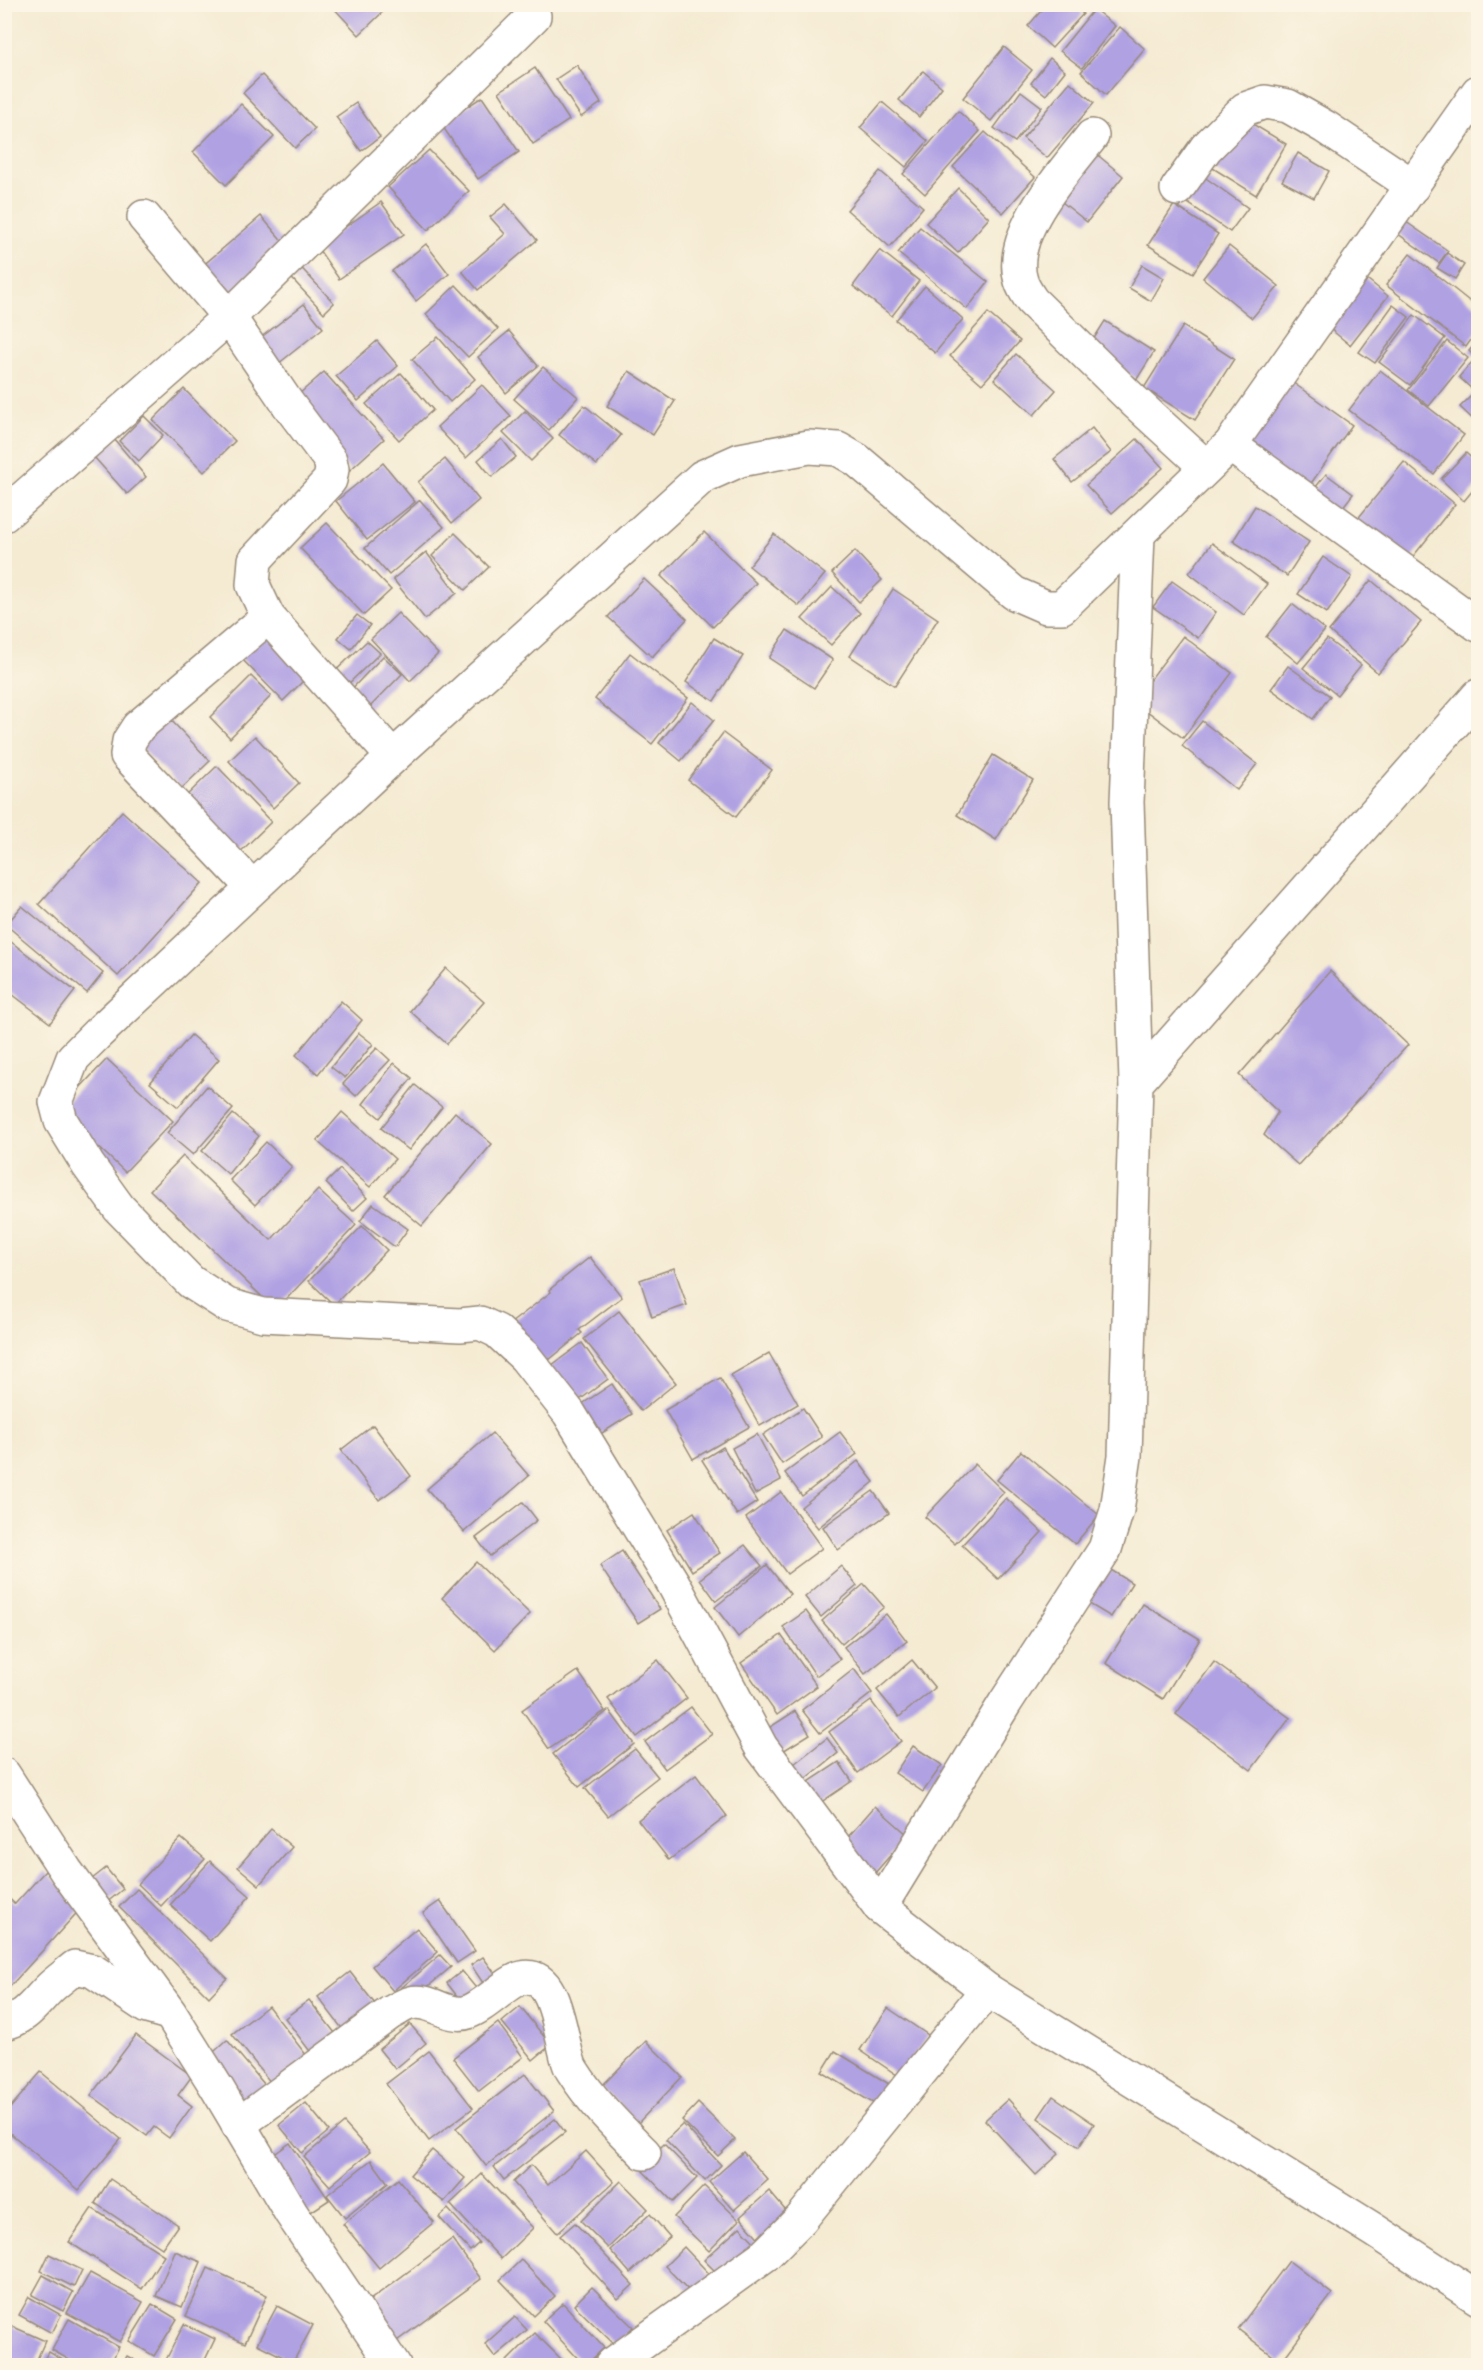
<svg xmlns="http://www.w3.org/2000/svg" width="1483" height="2370" font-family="Delius,sans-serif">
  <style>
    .building { fill: #b0a1e3 }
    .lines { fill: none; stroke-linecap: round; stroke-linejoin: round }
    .minor-casing { stroke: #988a78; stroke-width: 36 }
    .tertiary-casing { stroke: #988a78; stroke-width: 36 }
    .minor { stroke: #fff; stroke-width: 33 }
    .tertiary { stroke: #fff; stroke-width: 33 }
  </style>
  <rect width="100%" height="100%" fill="#fcf5e5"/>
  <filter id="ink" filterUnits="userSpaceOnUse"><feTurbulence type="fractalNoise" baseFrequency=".0167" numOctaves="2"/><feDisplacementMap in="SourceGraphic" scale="12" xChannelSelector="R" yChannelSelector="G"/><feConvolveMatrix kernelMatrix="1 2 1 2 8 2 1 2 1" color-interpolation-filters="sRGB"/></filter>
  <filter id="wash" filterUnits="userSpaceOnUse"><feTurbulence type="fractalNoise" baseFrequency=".008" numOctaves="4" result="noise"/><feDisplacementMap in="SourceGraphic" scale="24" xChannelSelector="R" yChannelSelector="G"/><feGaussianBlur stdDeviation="1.35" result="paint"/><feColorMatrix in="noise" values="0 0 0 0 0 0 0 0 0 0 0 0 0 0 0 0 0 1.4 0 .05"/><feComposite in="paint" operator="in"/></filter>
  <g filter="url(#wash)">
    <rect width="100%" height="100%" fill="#f5ebd3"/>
    <g id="blocks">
      <g class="building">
        <path d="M330,4H391L359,35Z"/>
        <path d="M1047,4H1073L1083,14L1052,48L1028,26Z"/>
        <path d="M1094,9L1115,26L1082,68L1060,51Z"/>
        <path d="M1120,27L1145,49L1106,95L1081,72Z"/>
        <path d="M1004,47L1032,70L991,121L963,98Z"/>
        <path d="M1050,58L1065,71L1046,95L1031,83Z"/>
        <path d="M577,65L601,103L581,117L556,79Z"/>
        <path d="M535,68L569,120L533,144L499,92Z"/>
        <path d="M923,71L942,87L919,117L899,100Z"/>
        <path d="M262,75L315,129L295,148L243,93Z"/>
        <path d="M1070,82L1094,103L1047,158L1023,138Z"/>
        <path d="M1021,91L1042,107L1015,142L994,128Z"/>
        <path d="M482,97L519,152L478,179L441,124Z"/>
        <path d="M882,102L928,141L906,167L860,128Z"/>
        <path d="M356,103L380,137L361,151L336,117Z"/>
        <path d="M241,104L274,137L226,185L193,152Z"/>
        <path d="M958,111L980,131L925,194L903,174Z"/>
        <path d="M1241,117L1286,144L1256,195L1211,167Z"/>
        <path d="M985,132L1035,177L1003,213L953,167Z"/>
        <path d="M429,150L469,191L428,230L388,187Z"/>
        <path d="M1094,152L1123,176L1087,222L1057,198Z"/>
        <path d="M1298,153L1329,171L1314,198L1282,181Z"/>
        <path d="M880,171L923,207L890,247L847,210Z"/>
        <path d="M1203,176L1248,208L1230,232L1185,201Z"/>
        <path d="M958,188L989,218L958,253L926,223Z"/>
        <path d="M381,202L404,234L339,279L317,247Z"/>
        <path d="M506,204L537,240L478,290L462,271L505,234L490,217Z"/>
        <path d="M1174,205L1218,234L1193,273L1148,245Z"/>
        <path d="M1396,215L1448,251L1439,263L1387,226Z"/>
        <path d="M261,216L291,251L224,309L194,273Z"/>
        <path d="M920,227L988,282L967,309L898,253Z"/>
        <path d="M426,244L449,274L416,301L392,271Z"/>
        <path d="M1229,246L1279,286L1252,318L1203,278Z"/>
        <path d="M880,250L919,281L892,316L853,286Z"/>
        <path d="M1447,253L1464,265L1455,279L1437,268Z"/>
        <path d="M1410,254L1478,308V330L1466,347L1386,285Z"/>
        <path d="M293,259L334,303L324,313L283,269Z"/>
        <path d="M1142,265L1164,278L1151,301L1129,288Z"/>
        <path d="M1362,275L1388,296L1350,345L1324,324Z"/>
        <path d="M456,285L498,329L468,357L426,314Z"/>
        <path d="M925,286L963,319L935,353L896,320Z"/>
        <path d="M304,304L323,328L278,364L259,339Z"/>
        <path d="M1393,305L1409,317L1375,363L1359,352Z"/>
        <path d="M988,313L1020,341L982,384L950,356Z"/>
        <path d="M1414,315L1445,338L1410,385L1379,362Z"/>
        <path d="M1105,321L1154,352L1137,379L1088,348Z"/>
        <path d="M1183,326L1234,359L1195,420L1144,388Z"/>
        <path d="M509,331L538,366L506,393L478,357Z"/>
        <path d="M438,337L475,379L450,402L412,359Z"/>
        <path d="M377,341L398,366L358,401L336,376Z"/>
        <path d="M1447,341L1468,358L1429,406L1408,390Z"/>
        <path d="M1478,341V360L1469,351Z"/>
        <path d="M1016,354L1056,390L1034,415L994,379Z"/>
        <path d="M1472,362L1478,368V424L1460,407L1475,392L1459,377Z"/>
        <path d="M543,367L578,397L549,430L514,399Z"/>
        <path d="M1380,370L1464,435L1434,474L1349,410Z"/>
        <path d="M629,371L675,401L653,435L607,406Z"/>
        <path d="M324,372L384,439L350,470L289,403Z"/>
        <path d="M401,373L433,410L399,440L366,404Z"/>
        <path d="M1292,382L1352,425L1305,492L1244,450Z"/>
        <path d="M482,385L511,416L466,458L437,427Z"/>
        <path d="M184,389L235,441L204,472L153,420Z"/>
        <path d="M584,405L621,435L597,465L559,435Z"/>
        <path d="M525,411L553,439L531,461L503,433Z"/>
        <path d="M144,416L163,435L139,461L119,441Z"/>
        <path d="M1092,428L1111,452L1072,482L1054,459Z"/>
        <path d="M114,439L146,477L127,494L94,457Z"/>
        <path d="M502,439L516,457L492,477L478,460Z"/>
        <path d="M1137,439L1163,468L1112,513L1086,485Z"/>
        <path d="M1466,453L1478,464V484L1464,501L1441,479Z"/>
        <path d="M445,459L479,500L452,523L418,482Z"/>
        <path d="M1404,462L1455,504L1403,569L1351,527Z"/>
        <path d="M383,463L415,502L367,540L336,501Z"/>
        <path d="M1326,474L1353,494L1335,517L1308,497Z"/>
        <path d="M420,500L444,527L389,575L365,548Z"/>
        <path d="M1255,506L1309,542L1287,576L1233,541Z"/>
        <path d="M327,523L391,590L364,615L300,548Z"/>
        <path d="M704,532L756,583L713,627L661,576Z"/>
        <path d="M455,533L489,567L465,590L432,556Z"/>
        <path d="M774,534L825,574L799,606L749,566Z"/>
        <path d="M1212,543L1267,584L1244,615L1189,573Z"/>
        <path d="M855,551L882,580L859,602L832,573Z"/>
        <path d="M426,552L457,593L425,619L393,579Z"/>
        <path d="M1323,557L1352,577L1327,613L1298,594Z"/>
        <path d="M644,579L687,619L652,657L608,617Z"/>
        <path d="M1371,580L1421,622L1378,673L1329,631Z"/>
        <path d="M1172,581L1216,612L1198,638L1153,607Z"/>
        <path d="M832,587L860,613L831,645L802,619Z"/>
        <path d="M893,589L938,619L895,686L850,656Z"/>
        <path d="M1292,604L1325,630L1298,663L1266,637Z"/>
        <path d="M398,613L438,654L410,681L371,639Z"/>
        <path d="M357,615L370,625L351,649L338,638Z"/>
        <path d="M264,629L309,675L283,701L238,655Z"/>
        <path d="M787,630L833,660L814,688L769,658Z"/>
        <path d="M1183,636L1232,673L1183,738L1134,701Z"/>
        <path d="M714,638L743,656L714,701L686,682Z"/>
        <path d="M1327,639L1361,665L1337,695L1303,668Z"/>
        <path d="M367,641L380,653L342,690L329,677Z"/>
        <path d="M630,653L688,698L652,744L595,699Z"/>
        <path d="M383,656L402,674L363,714L345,696Z"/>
        <path d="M1288,666L1330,696L1313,719L1271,689Z"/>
        <path d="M251,676L271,696L230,738L210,717Z"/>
        <path d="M692,702L714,720L681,761L659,743Z"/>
        <path d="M168,717L210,761L181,789L139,745Z"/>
        <path d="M1202,721L1257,764L1237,790L1182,746Z"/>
        <path d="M723,733L772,770L736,817L688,780Z"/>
        <path d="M255,736L299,783L273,808L229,761Z"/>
        <path d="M993,755L1033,780L996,840L957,815Z"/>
        <path d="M217,766L271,822L234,858L180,802Z"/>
        <path d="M122,811L202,883L118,976L39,904Z"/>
        <path d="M22,906L103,973L87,993L6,925Z"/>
        <path d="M6,938L75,991L50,1023L4,988Z"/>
        <path d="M446,968L484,1002L447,1044L410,1011Z"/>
        <path d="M1330,971L1408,1045L1298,1165L1264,1135L1278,1112L1239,1075Z"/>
        <path d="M341,1001L362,1020L318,1074L296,1055Z"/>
        <path d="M359,1033L373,1044L345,1078L331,1067Z"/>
        <path d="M191,1035L219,1059L178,1107L150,1083Z"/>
        <path d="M377,1048L390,1060L356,1096L343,1084Z"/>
        <path d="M107,1059L173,1121L125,1172L59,1110Z"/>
        <path d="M394,1063L412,1078L380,1118L363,1104Z"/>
        <path d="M415,1085L442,1107L409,1150L381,1128Z"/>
        <path d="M207,1086L233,1109L193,1155L167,1133Z"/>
        <path d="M342,1112L395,1159L370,1187L317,1141Z"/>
        <path d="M455,1112L492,1144L422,1226L385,1195Z"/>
        <path d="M233,1114L259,1136L228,1174L202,1151Z"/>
        <path d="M266,1142L292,1167L255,1205L230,1180Z"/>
        <path d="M183,1156L271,1240L318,1190L356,1225L276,1310L150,1190Z"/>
        <path d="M340,1169L367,1198L353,1211L326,1183Z"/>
        <path d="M373,1204L408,1229L395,1247L360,1221Z"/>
        <path d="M362,1226L387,1250L334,1305L309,1281Z"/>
        <path d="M590,1257L622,1297L579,1330L582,1333L544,1364L511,1323L551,1292L549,1290Z"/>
        <path d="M674,1268L687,1305L652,1317L640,1280Z"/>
        <path d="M619,1311L676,1383L641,1411L584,1339Z"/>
        <path d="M582,1343L608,1379L570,1407L544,1371Z"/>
        <path d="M769,1353L798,1404L760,1426L731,1375Z"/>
        <path d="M720,1378L749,1427L693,1459L665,1410Z"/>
        <path d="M612,1384L632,1414L591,1440L572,1411Z"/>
        <path d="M803,1408L822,1437L782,1464L763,1435Z"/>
        <path d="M373,1425L411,1476L379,1500L341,1450Z"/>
        <path d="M840,1432L857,1454L802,1496L785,1473Z"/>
        <path d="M492,1433L529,1476L464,1532L427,1489Z"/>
        <path d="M757,1434L781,1480L755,1494L732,1448Z"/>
        <path d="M723,1447L757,1502L737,1515L702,1460Z"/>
        <path d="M1021,1451L1099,1515L1075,1544L997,1480Z"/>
        <path d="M858,1461L874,1482L818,1528L801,1507Z"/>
        <path d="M975,1464L1004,1492L955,1544L925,1517Z"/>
        <path d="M873,1491L889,1513L838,1550L823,1527Z"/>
        <path d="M781,1492L822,1548L787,1574L746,1518Z"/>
        <path d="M1006,1498L1042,1532L998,1579L962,1545Z"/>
        <path d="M523,1502L537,1520L490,1556L476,1538Z"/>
        <path d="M694,1512L720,1553L692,1571L667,1530Z"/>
        <path d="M745,1545L762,1566L716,1601L700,1579Z"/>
        <path d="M622,1551L660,1609L638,1623L600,1566Z"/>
        <path d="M476,1562L530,1614L495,1650L442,1598Z"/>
        <path d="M1098,1562L1132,1583L1111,1617L1076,1596Z"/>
        <path d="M767,1565L790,1594L738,1637L715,1607Z"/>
        <path d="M841,1566L857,1586L821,1617L805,1597Z"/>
        <path d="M864,1584L884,1607L842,1644L822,1621Z"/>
        <path d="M1143,1604L1200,1639L1163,1699L1106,1663Z"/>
        <path d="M806,1611L840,1659L816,1676L783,1627Z"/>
        <path d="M886,1614L907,1641L865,1674L844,1647Z"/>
        <path d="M781,1635L817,1686L777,1715L741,1663Z"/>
        <path d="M658,1660L687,1698L637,1737L608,1699Z"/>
        <path d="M912,1660L935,1688L899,1717L877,1690Z"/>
        <path d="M1214,1662L1290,1718L1251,1770L1176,1714Z"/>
        <path d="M854,1669L872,1693L820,1733L802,1710Z"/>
        <path d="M578,1671L605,1711L549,1749L522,1710Z"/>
        <path d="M871,1701L901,1741L858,1773L829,1732Z"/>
        <path d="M691,1707L712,1734L665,1769L645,1742Z"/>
        <path d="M609,1710L634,1744L579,1787L553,1754Z"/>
        <path d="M795,1711L810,1734L775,1756L761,1733Z"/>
        <path d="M827,1738L838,1753L797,1786L785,1771Z"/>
        <path d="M913,1746L942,1765L923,1792L895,1773Z"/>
        <path d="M635,1749L658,1777L608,1816L585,1788Z"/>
        <path d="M839,1762L852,1781L811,1809L798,1789Z"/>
        <path d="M696,1775L727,1816L669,1860L638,1820Z"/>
        <path d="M875,1806L908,1835L874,1874L841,1845Z"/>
        <path d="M271,1829L292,1847L259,1885L238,1867Z"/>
        <path d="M181,1838L205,1859L161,1906L138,1884Z"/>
        <path d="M210,1861L250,1896L210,1941L170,1905Z"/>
        <path d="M106,1868L123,1889L105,1904L87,1883Z"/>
        <path d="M45,1871L83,1906L4,1993V1894L15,1904Z"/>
        <path d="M137,1889L227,1978L209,1997L119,1907Z"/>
        <path d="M440,1901L475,1951L457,1963L423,1913Z"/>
        <path d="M417,1928L438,1952L393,1991L372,1966Z"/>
        <path d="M440,1955L451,1967L411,2001L401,1988Z"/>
        <path d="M483,1957L502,1983L489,1992L471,1965Z"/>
        <path d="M462,1971L480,1993L464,2005L447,1983Z"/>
        <path d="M350,1972L382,2013L350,2039L318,1997Z"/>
        <path d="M309,2000L343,2043L318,2062L285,2018Z"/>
        <path d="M268,2006L310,2060L275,2088L232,2034Z"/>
        <path d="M520,2007L551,2045L533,2060L502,2022Z"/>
        <path d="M888,2008L928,2035L900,2077L860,2050Z"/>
        <path d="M498,2023L523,2057L479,2091L453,2058Z"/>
        <path d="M410,2024L426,2043L395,2069L379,2049Z"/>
        <path d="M136,2035L192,2076L178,2095L192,2106L169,2138L154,2127L147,2136L91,2095Z"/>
        <path d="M227,2040L270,2091L248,2111L205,2060Z"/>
        <path d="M646,2041L682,2077L638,2123L601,2087Z"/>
        <path d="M429,2051L473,2108L429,2141L386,2084Z"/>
        <path d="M835,2051L889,2084L876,2105L822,2072Z"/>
        <path d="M41,2072L121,2139L79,2190L4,2128V2115Z"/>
        <path d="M525,2074L554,2111L486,2166L456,2128Z"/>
        <path d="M1053,2096L1094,2124L1079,2147L1038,2118Z"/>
        <path d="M1008,2099L1059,2154L1036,2175L985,2120Z"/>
        <path d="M306,2103L329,2131L302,2153L279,2125Z"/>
        <path d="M698,2103L735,2140L718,2156L682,2120Z"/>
        <path d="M555,2119L565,2132L504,2180L494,2167Z"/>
        <path d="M344,2123L370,2152L330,2186L304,2157Z"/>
        <path d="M683,2124L721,2165L705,2181L666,2140Z"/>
        <path d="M290,2143L329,2200L300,2219L262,2163Z"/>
        <path d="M664,2144L697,2178L673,2202L640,2168Z"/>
        <path d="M432,2150L465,2178L444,2202L410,2175Z"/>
        <path d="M586,2151L614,2182L557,2233L513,2182L531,2165L548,2185Z"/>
        <path d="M743,2152L768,2180L734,2210L709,2182Z"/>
        <path d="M371,2160L388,2183L345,2218L327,2195Z"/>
        <path d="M482,2174L533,2228L501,2259L450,2204Z"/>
        <path d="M110,2179L178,2225L162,2248L95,2203Z"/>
        <path d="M398,2179L434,2222L379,2268L343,2224Z"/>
        <path d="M621,2181L648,2209L608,2248L581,2221Z"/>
        <path d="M704,2186L739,2220L709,2251L674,2217Z"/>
        <path d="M769,2191L791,2217L762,2242L740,2217Z"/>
        <path d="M92,2208L164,2255L142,2289L69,2242Z"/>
        <path d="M448,2209L479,2243L470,2251L439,2217Z"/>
        <path d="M650,2214L670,2237L630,2273L610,2250Z"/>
        <path d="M575,2223L633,2285L618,2299L560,2236Z"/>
        <path d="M740,2227L758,2246L723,2279L704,2260Z"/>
        <path d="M452,2239L481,2279L390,2346L362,2306Z"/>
        <path d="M684,2247L717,2282L698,2300L665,2266Z"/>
        <path d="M175,2251L201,2262L182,2307L156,2296Z"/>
        <path d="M49,2254L82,2270L74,2287L41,2271Z"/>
        <path d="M521,2260L555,2296L534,2316L500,2280Z"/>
        <path d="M1289,2261L1332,2294L1281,2362L1238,2329Z"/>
        <path d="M208,2268L267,2295L245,2343L186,2316Z"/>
        <path d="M90,2273L143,2302L120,2342L67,2313Z"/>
        <path d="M43,2275L73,2292L63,2311L32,2295Z"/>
        <path d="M592,2287L633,2327L615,2345L574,2305Z"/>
        <path d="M29,2297L61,2315L52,2333L19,2315Z"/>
        <path d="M563,2303L604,2348L585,2366L543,2321Z"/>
        <path d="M152,2304L177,2319L154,2356L129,2341Z"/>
        <path d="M277,2306L313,2325L293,2362L257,2344Z"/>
        <path d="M515,2317L527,2330L495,2357L485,2344Z"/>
        <path d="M69,2319L119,2347L109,2366H80L52,2350Z"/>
        <path d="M7,2324L45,2341L34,2366H16L4,2360V2330Z"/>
        <path d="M184,2324L215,2339L202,2366H163Z"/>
        <path d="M535,2333L568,2366H512L507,2361Z"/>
        <path d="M49,2352L73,2366H42Z"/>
        <path d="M127,2356L145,2366H121Z"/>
      </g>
    </g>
  </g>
  <g filter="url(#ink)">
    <use href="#blocks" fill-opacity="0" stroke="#988a78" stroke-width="1.5"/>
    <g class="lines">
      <defs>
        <g id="minor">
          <path d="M1092,136C1065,171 1006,234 1021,281C1023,288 1028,295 1032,301L1134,401L1206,467"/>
          <path d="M1177,189L1206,148L1245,109L1265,102L1288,106L1325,127L1413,186"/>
          <path d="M144,217L229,317L288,404L330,460L332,469L330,480L255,560L253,585L268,617L393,757"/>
          <path d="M1230,445L1478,625"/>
          <path d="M4,515L229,317L534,16"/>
          <path d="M252,887L127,755L129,741L138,727L268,617"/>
          <path d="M1136,1083L1127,802L1138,535"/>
          <path d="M4,1775L66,1871L170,2013L217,2088L291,2213L394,2366"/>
          <path d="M880,1907L1005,1703L1105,1549L1117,1510L1125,1456L1136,1083L1478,696"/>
          <path d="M987,1990L880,1907L761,1747L673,1583L569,1413L525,1357L497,1331L480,1323L460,1325L263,1315L227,1305L191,1282L119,1208L88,1165L61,1121L56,1102L73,1058L96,1035L393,757L702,477L740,460L809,447L838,449L857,460L1014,593L1046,607H1062L1230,445L1478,92"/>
          <path d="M4,2023C27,2019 37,1999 53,1985C60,1979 68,1973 75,1967L93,1971L147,2007L168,2013"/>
          <path d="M238,2125L390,2013C397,2010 404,2004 411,2003C430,1998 449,2019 468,2012C484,2007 508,1981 522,1978C560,1969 560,2051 572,2070C592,2102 618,2127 644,2153"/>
          <path d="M615,2366L613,2364L765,2255L801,2219L987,1990L1374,2230L1478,2298"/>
        </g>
        <path id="tertiary" d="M611,2366L613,2364"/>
      </defs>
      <use href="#minor" class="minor-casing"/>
      <use href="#tertiary" class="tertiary-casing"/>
      <use href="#minor" class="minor"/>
      <use href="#tertiary" class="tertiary"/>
    </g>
  </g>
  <rect width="1483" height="2370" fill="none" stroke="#fcf5e5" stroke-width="24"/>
</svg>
